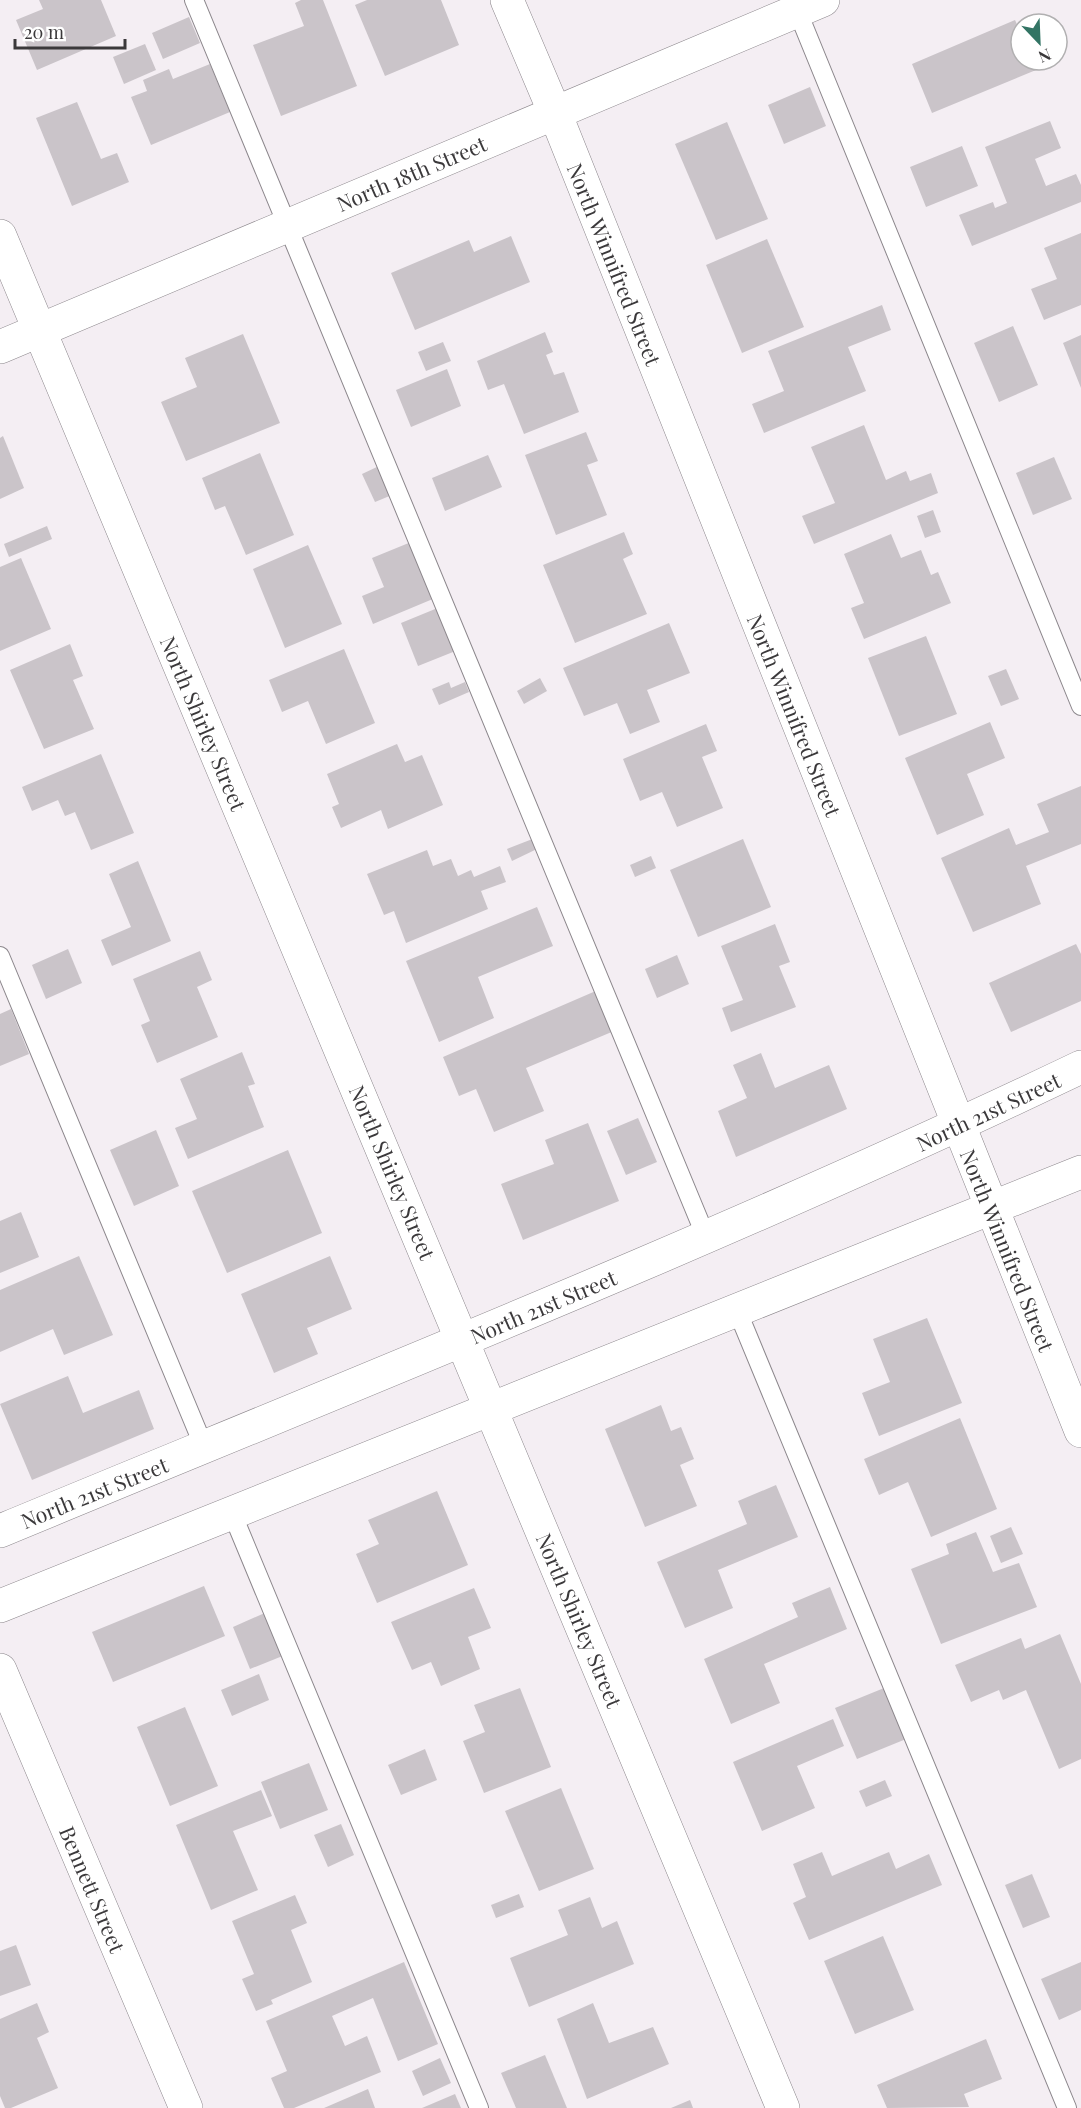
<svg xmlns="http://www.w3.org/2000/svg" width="1081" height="2108" font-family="'Playfair Display',serif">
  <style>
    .building { fill: #cac4c9 }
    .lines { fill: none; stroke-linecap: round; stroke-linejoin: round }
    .lane-casing { stroke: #8c878c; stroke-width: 20 }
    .street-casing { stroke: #8c878c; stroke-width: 34 }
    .secondary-casing { stroke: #8c878c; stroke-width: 34 }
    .lane { stroke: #fff; stroke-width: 18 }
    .street { stroke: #fff; stroke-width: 33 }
    .secondary { stroke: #fff; stroke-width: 33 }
    .labels { text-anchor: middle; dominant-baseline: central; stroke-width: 4.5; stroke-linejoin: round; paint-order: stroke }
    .street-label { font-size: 21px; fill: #3b393b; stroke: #fff }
  </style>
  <rect width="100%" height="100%" fill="#f4eef3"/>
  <g class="building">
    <path d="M39,0H101L116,36L37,70L16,20L43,9Z"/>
    <path d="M301,0H323L357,86L281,116L253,45L304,26L295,3Z"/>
    <path d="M367,0H441L459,45L385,76L355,5Z"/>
    <path d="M189,17L200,43L163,59L152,33Z"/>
    <path d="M1015,20L1021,33V60H1032L1036,70L932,113L912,64Z"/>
    <path d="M145,44L156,70L124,84L113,57Z"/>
    <path d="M210,64L230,112L151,145L131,97L147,91L143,80L169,69L173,79Z"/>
    <path d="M810,87L826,126L784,144L768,105Z"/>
    <path d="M77,102L101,159L117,153L129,182L72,206L36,118Z"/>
    <path d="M1050,121L1061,148L1035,159L1046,186L1076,174L1081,185V202L972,246L959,215L993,202L995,208L1007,203L985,147Z"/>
    <path d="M727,122L768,219L716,240L675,144Z"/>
    <path d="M962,146L978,186L926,207L910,167Z"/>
    <path d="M1081,233V305L1044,320L1031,289L1057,279L1044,248Z"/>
    <path d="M511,236L530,282L415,330L391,273L469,240L474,252Z"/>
    <path d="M767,239L804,327L742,353L706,265Z"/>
    <path d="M882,305L891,330L848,347L866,391L764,433L752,404L784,391L768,351Z"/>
    <path d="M1013,326L1038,385L999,402L974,343Z"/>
    <path d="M545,332L553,352L546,355L554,375L564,372L579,412L524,434L504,384L488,390L477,361Z"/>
    <path d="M243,334L280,423L186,461L161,402L197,387L185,358Z"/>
    <path d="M1081,335V388L1063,343Z"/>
    <path d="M443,342L451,361L426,371L418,352Z"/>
    <path d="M447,369L461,406L411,427L396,390Z"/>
    <path d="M864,425L886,480L906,471L910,481L931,473L938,493L814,544L802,516L835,503L811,447Z"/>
    <path d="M586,432L598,461L587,465L607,515L556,535L525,455Z"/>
    <path d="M3,436L24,488L0,499V438Z"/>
    <path d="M260,453L294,535L246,555L225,506L215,510L202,478Z"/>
    <path d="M488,455L502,487L445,511L432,478Z"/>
    <path d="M1054,457L1072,499L1033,515L1016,473Z"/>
    <path d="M379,466L392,495L375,502L362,474Z"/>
    <path d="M933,510L941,532L925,538L917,516Z"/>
    <path d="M47,526L52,539L9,557L4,544Z"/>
    <path d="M624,532L633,554L623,559L647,614L575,643L543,565Z"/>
    <path d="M891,534L901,558L921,550L931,575L938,572L951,603L864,639L851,608L864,603L844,554Z"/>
    <path d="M416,540L440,596L373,624L362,596L384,587L372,558Z"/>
    <path d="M308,545L342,624L285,648L253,569Z"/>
    <path d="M21,558L51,629L0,651V567Z"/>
    <path d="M440,607L458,650L418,666L401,623Z"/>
    <path d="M669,623L690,673L647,690L660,722L630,734L617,703L584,716L563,668Z"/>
    <path d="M926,636L957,714L899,736L868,658Z"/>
    <path d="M70,644L83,676L73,680L94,729L44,749L10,670Z"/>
    <path d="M344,649L375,723L326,744L308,701L282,712L269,680Z"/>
    <path d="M1006,669L1019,699L1001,706L988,676Z"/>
    <path d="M540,678L547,691L524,704L517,691Z"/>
    <path d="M449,682L451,688L465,682L469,692L439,705L432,689Z"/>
    <path d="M990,722L1005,758L967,774L984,815L937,835L905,758Z"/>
    <path d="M706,724L717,751L702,757L723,808L677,827L662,792L640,801L623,759Z"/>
    <path d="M397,744L405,762L422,755L443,805L388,829L381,810L341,828L332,807L339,804L327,774Z"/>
    <path d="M101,754L134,833L91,850L75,812L65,816L58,800L32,811L22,787Z"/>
    <path d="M1081,786V844L1026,866L1041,904L973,932L941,858L1009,828L1016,845L1049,832L1037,804Z"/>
    <path d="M535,838L539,848L512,861L507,849Z"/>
    <path d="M743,839L771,907L698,937L670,870Z"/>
    <path d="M427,850L433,866L451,859L458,876L471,870L474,877L500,866L506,882L481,891L488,909L406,943L394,911L384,915L367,874Z"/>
    <path d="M651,856L656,868L635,877L630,865Z"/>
    <path d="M138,861L171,941L112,966L101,940L131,927L109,874Z"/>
    <path d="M537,907L553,946L478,977L494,1018L439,1042L406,961Z"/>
    <path d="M775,924L790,962L779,966L796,1007L731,1032L722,1008L743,1000L721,946Z"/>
    <path d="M1076,944L1081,954V1001L1011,1032L989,983Z"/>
    <path d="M68,949L82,983L46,999L32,965Z"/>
    <path d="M200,951L212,980L197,987L218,1037L157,1063L141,1025L150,1021L133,979Z"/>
    <path d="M677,955L689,984L657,998L645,969Z"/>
    <path d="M598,990L614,1031L526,1068L544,1111L494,1132L476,1089L459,1096L443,1057Z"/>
    <path d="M11,1009L29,1054L0,1066V1014Z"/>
    <path d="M242,1052L255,1084L248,1086L264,1127L188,1159L175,1128L197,1119L180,1079Z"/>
    <path d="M761,1053L775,1088L829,1065L847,1109L736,1157L718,1111L747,1098L733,1065Z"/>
    <path d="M638,1118L657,1162L626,1175L607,1131Z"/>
    <path d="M588,1123L619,1201L523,1240L501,1184L554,1164L545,1140Z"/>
    <path d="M156,1130L179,1186L134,1206L110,1150Z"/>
    <path d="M288,1150L322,1233L227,1273L192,1191Z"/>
    <path d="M21,1212L39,1257L0,1273V1221Z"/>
    <path d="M79,1256L113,1335L64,1355L53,1329L0,1352V1290Z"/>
    <path d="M330,1256L352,1309L307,1328L318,1354L274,1373L241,1294Z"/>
    <path d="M927,1318L962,1403L879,1436L862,1393L890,1382L873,1339Z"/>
    <path d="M68,1376L83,1413L139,1390L154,1429L32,1480L0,1404Z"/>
    <path d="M661,1405L671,1431L681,1427L694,1459L680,1465L697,1506L645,1527L605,1429Z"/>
    <path d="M960,1418L997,1509L931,1537L908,1482L879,1495L864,1459Z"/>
    <path d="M776,1485L798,1537L718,1570L733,1608L685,1628L657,1562L747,1524L738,1501Z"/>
    <path d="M437,1491L468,1565L377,1603L356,1554L379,1544L368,1520Z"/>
    <path d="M1011,1527L1023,1554L1001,1563L990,1536Z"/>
    <path d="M976,1532L993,1572L1019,1563L1037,1607L941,1644L911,1569L949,1554L946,1544Z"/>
    <path d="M204,1586L225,1636L113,1682L92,1632Z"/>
    <path d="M830,1587L847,1629L764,1664L780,1703L731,1724L704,1659L798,1617L792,1603Z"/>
    <path d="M474,1588L491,1628L468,1637L480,1669L441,1686L431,1662L412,1670L391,1622Z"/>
    <path d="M267,1612L285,1655L250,1669L233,1627Z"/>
    <path d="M1060,1634L1081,1684V1759L1059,1769L1026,1690L1003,1700L999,1690L971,1702L955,1665L1021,1638L1025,1649Z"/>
    <path d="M259,1674L269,1700L232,1716L221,1690Z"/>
    <path d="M889,1686L911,1737L857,1759L835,1708Z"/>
    <path d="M520,1688L551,1767L484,1793L463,1741L485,1732L474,1705Z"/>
    <path d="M185,1707L218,1786L170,1806L137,1727Z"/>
    <path d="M833,1719L844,1746L797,1766L815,1808L762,1831L733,1762Z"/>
    <path d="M425,1749L437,1780L401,1795L388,1765Z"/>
    <path d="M309,1763L328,1810L280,1829L261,1782Z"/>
    <path d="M885,1780L892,1796L866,1807L859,1791Z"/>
    <path d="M561,1788L594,1869L539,1891L505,1811Z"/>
    <path d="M261,1790L272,1816L233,1831L258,1890L211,1910L176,1825Z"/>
    <path d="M341,1824L354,1855L328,1867L314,1835Z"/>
    <path d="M822,1852L832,1876L889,1852L896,1869L929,1854L942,1885L809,1940L793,1903L806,1897L793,1864Z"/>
    <path d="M1032,1874L1050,1917L1023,1928L1005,1885Z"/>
    <path d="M519,1894L524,1907L496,1918L491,1905Z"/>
    <path d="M295,1895L307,1923L291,1930L312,1982L271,2000L273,2004L256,2011L242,1979L254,1974L232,1921Z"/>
    <path d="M590,1897L602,1928L617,1921L634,1964L529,2007L510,1958L568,1935L558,1910Z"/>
    <path d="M883,1936L914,2010L855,2034L824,1961Z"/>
    <path d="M16,1945L31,1985L0,1996V1951Z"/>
    <path d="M404,1962L438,2044L398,2061L373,1998L332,2016L345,2046L367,2036L381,2072L294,2108H284L271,2078L287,2071L266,2021Z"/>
    <path d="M1081,1962V2010L1059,2020L1041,1979Z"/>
    <path d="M37,2003L49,2032L37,2038L58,2088L11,2108H5L0,2096V2019Z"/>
    <path d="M593,2003L609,2043L653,2027L669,2064L587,2099L557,2019Z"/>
    <path d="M986,2039L1002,2079L964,2094L969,2107L887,2108L877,2085Z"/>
    <path d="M545,2055L567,2108H516L501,2073Z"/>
    <path d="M440,2058L451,2083L423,2096L412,2071Z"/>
    <path d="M368,2089L375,2108H324Z"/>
    <path d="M455,2094L461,2108H422Z"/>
    <path d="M690,2100L693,2108H671Z"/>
  </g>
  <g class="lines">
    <defs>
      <g id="lane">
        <path d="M194,0L706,1237"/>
        <path d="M795,5L1081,706"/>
        <path d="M0,956L204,1447"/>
        <path d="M737,1310L1067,2108"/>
        <path d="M232,1513L479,2108"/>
      </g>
      <g id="street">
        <path d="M507,0L555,113L1081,1431"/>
        <path d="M0,236L783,2108"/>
        <path d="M0,347L823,0"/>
        <path d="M0,1670L186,2108"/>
      </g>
      <g id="secondary">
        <path d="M0,1531C362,1381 727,1236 1081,1067"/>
        <path d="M0,1606L1081,1172"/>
      </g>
    </defs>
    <use href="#lane" class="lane-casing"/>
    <use href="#street" class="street-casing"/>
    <use href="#secondary" class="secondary-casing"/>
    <use href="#lane" class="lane"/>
    <use href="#street" class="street"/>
    <use href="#secondary" class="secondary"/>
  </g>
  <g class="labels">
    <g class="street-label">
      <text transform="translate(411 173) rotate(-23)">North 18th Street</text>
      <text transform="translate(615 264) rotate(68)">North Winnifred Street</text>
      <text transform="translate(795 715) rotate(68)">North Winnifred Street</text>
      <text transform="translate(204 723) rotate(67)">North Shirley Street</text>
      <text transform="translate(988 1111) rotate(-25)">North 21st Street</text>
      <text transform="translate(393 1172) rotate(67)">North Shirley Street</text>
      <text transform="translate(1008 1250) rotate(68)">North Winnifred Street</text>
      <text transform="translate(543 1306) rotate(-23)">North 21st Street</text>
      <text transform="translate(94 1492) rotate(-22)">North 21st Street</text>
      <text transform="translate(580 1620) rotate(67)">North Shirley Street</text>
      <text transform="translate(93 1889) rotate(67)">Bennett Street</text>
    </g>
  </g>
  <g transform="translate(1039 42) rotate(157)"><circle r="28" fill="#ffffff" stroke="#b1b0b1" stroke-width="1.5"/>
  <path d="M0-4.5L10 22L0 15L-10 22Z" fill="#327464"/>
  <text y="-9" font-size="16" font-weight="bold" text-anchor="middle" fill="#3b393b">N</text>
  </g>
  <path d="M15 39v9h110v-9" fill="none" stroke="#3b393b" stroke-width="3"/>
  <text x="24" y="39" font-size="18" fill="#3b393b" stroke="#ffffff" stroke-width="4.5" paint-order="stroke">20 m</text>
</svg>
